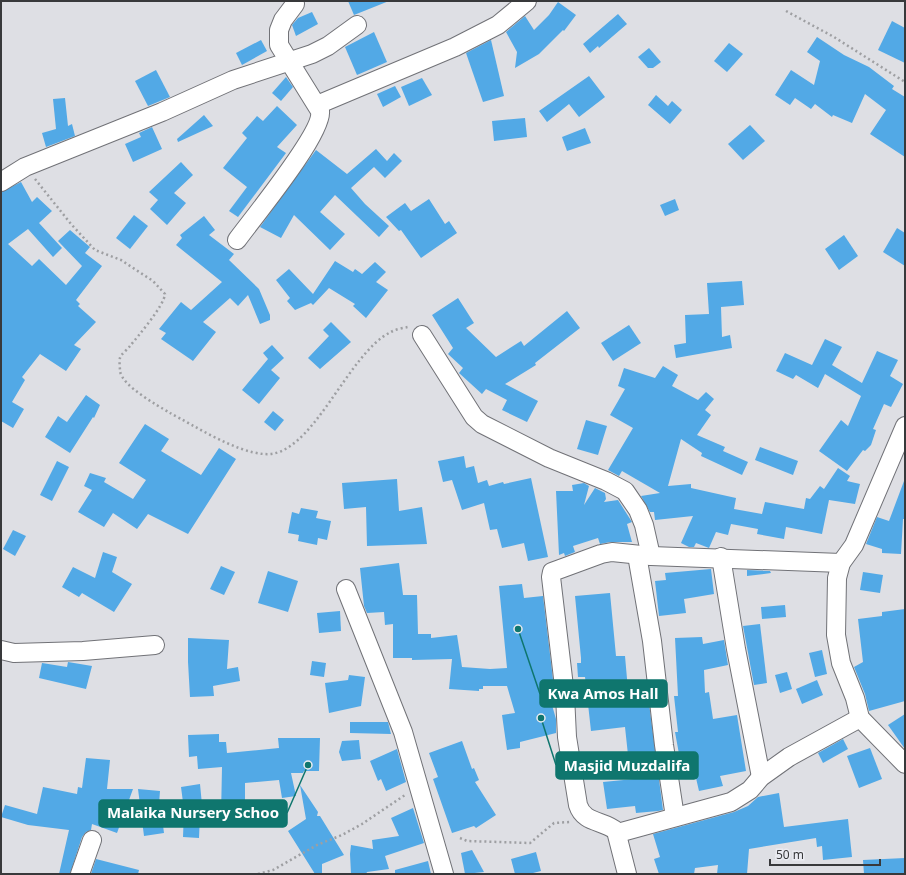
<svg xmlns="http://www.w3.org/2000/svg" width="906" height="875" font-family="'Noto Sans',sans-serif">
  <style>
    .building { fill: #52a9e6 }
    .lines { fill: none; stroke-linecap: round; stroke-linejoin: round }
    .minor-casing { stroke: #717277; stroke-width: 20 }
    .path { stroke: #9e9fa2; stroke-width: 2.5; stroke-dasharray: 2 3; stroke-linecap: butt }
    .minor { stroke: #fff; stroke-width: 18 }
    .leader { fill: none; stroke: #0f766e; stroke-width: 1.5 }
    .callout-dot { fill: #0f766e; stroke: #ebecf2; stroke-width: 1.5 }
    .callout { fill: #0f766e; stroke: #0f766e; stroke-width: 1.5 }
    .callout-label { font-size: 15px; text-anchor: middle; font-weight: bold; fill: #fff }
  </style>
  <rect width="100%" height="100%" fill="#dedfe4"/>
  <g class="building">
    <path d="M348,1H389L354,15Z"/>
    <path d="M558,2L576,15L564,31L563,30L539,54L515,68L517,52L506,32L525,16L534,30L549,15Z"/>
    <path d="M312,12L318,24L296,36L292,25L298,18Z"/>
    <path d="M618,14L627,24L599,48L598,46L590,53L583,44Z"/>
    <path d="M892,21L905,28V63L878,50Z"/>
    <path d="M374,32L387,62L357,75L345,47Z"/>
    <path d="M817,37L844,55L869,67L894,86L892,89L905,97V157L870,134L886,110L865,94L852,123L833,115L832,117L815,104L811,109L795,98L790,105L775,95L791,70L814,85L820,61L807,52Z"/>
    <path d="M261,40L267,51L242,65L236,53Z"/>
    <path d="M491,40L504,96L483,102L466,53Z"/>
    <path d="M729,43L743,54L727,72L714,61Z"/>
    <path d="M649,48L661,62L653,68H648L638,57Z"/>
    <path d="M156,70L170,97L148,106L135,81Z"/>
    <path d="M589,76L605,97L579,117L569,104L547,122L539,111Z"/>
    <path d="M286,77L293,87L281,101L272,93Z"/>
    <path d="M422,78L432,95L409,106L401,87Z"/>
    <path d="M395,86L401,97L383,107L377,94Z"/>
    <path d="M656,95L668,106L672,101L682,110L670,124L648,105Z"/>
    <path d="M65,98L68,126L72,124L75,136L46,147L42,133L56,129L53,99Z"/>
    <path d="M277,106L297,125L277,147L286,153L238,217L229,211L247,187L223,168L247,138L242,133L257,116L263,121Z"/>
    <path d="M204,115L213,126L178,142L177,139Z"/>
    <path d="M525,118L527,137L494,141L492,121Z"/>
    <path d="M750,125L765,141L743,160L728,144Z"/>
    <path d="M152,127L162,149L133,162L125,144L141,137L139,133Z"/>
    <path d="M585,128L591,143L567,151L562,137Z"/>
    <path d="M376,149L387,161L394,153L402,161L385,178L374,167L351,188L365,204L389,226L379,237L335,195L320,212L345,234L330,250L294,215L281,238L260,227L316,150L347,174Z"/>
    <path d="M181,162L193,175L174,193L186,203L167,225L150,209L158,200L149,192Z"/>
    <path d="M21,182L32,202L37,197L52,211L39,223L62,248L53,257L28,229L8,244L32,266L39,259L66,285L82,266L58,241L70,230L90,247L85,253L102,266L76,300L80,304L78,306L96,322L74,345L81,349L66,371L40,354L22,377L25,380L12,402L24,409L13,428L1,421V192Z"/>
    <path d="M429,199L445,224L449,221L457,233L421,258L401,230L399,231L386,217L405,203L411,211Z"/>
    <path d="M675,199L679,210L665,216L660,205Z"/>
    <path d="M134,215L148,226L130,249L116,238Z"/>
    <path d="M204,216L215,230L209,235L234,254L229,260L259,289L270,315V320L260,324L248,295L238,306L230,298L203,322L216,332L193,361L161,339L166,333L159,329L181,302L191,310L222,282L176,245L182,238L180,235Z"/>
    <path d="M897,228L905,233V266L883,252Z"/>
    <path d="M844,235L858,256L839,270L825,249Z"/>
    <path d="M335,261L353,272L355,269L362,274L375,262L386,272L376,282L388,290L366,318L353,306L355,304L329,288L313,305L311,303L295,310L287,301L290,298L276,280L289,269L313,294Z"/>
    <path d="M742,281L744,305L721,307L722,337L730,335L732,348L676,358L674,345L686,343L685,315L709,314L707,283Z"/>
    <path d="M458,298L474,323L466,328L496,357L521,341L524,346L567,311L580,328L535,363L536,365L505,384L538,401L527,422L502,410L507,400L486,389L482,394L459,373L463,368L448,354L453,348L432,315Z"/>
    <path d="M331,322L351,342L320,369L308,358L329,336L323,330Z"/>
    <path d="M629,325L641,343L613,361L601,343Z"/>
    <path d="M825,339L842,347L832,365L862,383L877,351L898,360L890,376L903,384L891,407L884,404L873,429L876,430L871,445L865,451L863,450L847,471L819,451L841,420L848,426L861,396L825,374L818,388L796,375L793,379L776,371L785,353L812,365Z"/>
    <path d="M272,345L284,358L271,370L280,378L259,404L242,390L268,359L263,353Z"/>
    <path d="M663,366L678,375L672,386L698,400L706,392L714,399L705,410L711,415L697,435L725,447L723,451L748,462L742,475L701,456L702,453L681,439L668,486L691,484V488L736,498L734,509L762,514L765,502L804,509L806,498L810,499L820,486L824,489L838,468L850,476L847,481L860,484L855,504L829,500L822,534L786,527L784,539L757,534L758,529L731,524L728,535L716,532L709,548L696,543L694,547H689L681,543L693,516L655,520L654,512H650L641,496L660,493L622,471L619,476L608,470L633,428L610,415L625,389L618,386L624,368L655,378Z"/>
    <path d="M86,395L100,405L94,418L93,417L70,453L45,437L58,416L67,422Z"/>
    <path d="M273,411L284,420L275,431L264,422Z"/>
    <path d="M586,420L607,426L598,455L577,449Z"/>
    <path d="M145,424L169,439L161,451L201,475L219,448L236,459L188,534L148,514L137,529L113,513L104,527L78,512L92,490L84,486L90,473L106,478L104,482L133,499L146,480L119,463Z"/>
    <path d="M760,447L798,461L793,475L755,460Z"/>
    <path d="M464,456L466,468L474,466L478,483L487,480L489,486L503,482L504,484L531,478L548,557L528,561L524,543L502,548L497,529L490,530L484,503L462,510L452,480L443,482L438,461Z"/>
    <path d="M57,461L69,467L52,501L40,495Z"/>
    <path d="M397,479L399,511L422,507L427,544L367,546L366,507L344,509L342,483Z"/>
    <path d="M904,481L905,519H903L901,554L882,553V549L866,544L877,517L889,521Z"/>
    <path d="M584,483L589,486L584,505L595,488L605,493L606,499L604,502L618,500L632,522L627,524L632,542H610L600,544L598,538L573,546L575,552L565,556L564,553L559,555L556,491H573L572,485Z"/>
    <path d="M301,508L318,511L316,518L331,521L327,540L318,538L317,545L298,541L299,535L288,533L292,512L299,514Z"/>
    <path d="M13,530L26,536L15,556L3,549Z"/>
    <path d="M103,552L117,557L112,572L132,584L114,612L82,593L79,597L62,587L73,567L95,578Z"/>
    <path d="M399,563L403,595H417L418,634H431V638L457,635L462,667L490,669L507,668L499,586L522,584L524,598L543,596L555,696L550,698L556,719V733L520,742V748L507,750L502,715L515,713L507,686H483V689H479V691L449,689L452,659L412,660V658H393V624L385,625L384,612L367,613L364,606L360,568Z"/>
    <path d="M221,566L235,572L224,595L210,589Z"/>
    <path d="M711,569L714,594L684,599L686,613L659,616L655,581L666,580L665,573Z"/>
    <path d="M747,570L770,571L771,573L747,576Z"/>
    <path d="M268,571L298,581L288,612L258,603Z"/>
    <path d="M863,572L883,575L880,593L860,590Z"/>
    <path d="M610,593L616,656H625L628,690L647,688L663,810L658,811L636,813L635,806L607,809L603,782L634,779L631,755H628L625,727L591,731L585,677H578L577,663H581V658L575,596Z"/>
    <path d="M785,605L786,617L762,619L761,607Z"/>
    <path d="M905,609V701L869,711L865,694L854,667L863,662L858,619L882,616V612Z"/>
    <path d="M340,611L341,631L319,633L317,613Z"/>
    <path d="M760,624L767,683L754,685L743,626Z"/>
    <path d="M702,637L703,644L724,640L728,665L704,670L705,693L709,692L713,719L737,715L746,771L720,776L723,786L699,791L690,752L679,754L675,732H678L674,696H678L675,638Z"/>
    <path d="M188,638L229,640L227,669L238,667L240,681L213,686L214,696L190,697L188,662Z"/>
    <path d="M822,650L827,674L815,677L809,653Z"/>
    <path d="M312,661L326,663L324,677L310,675Z"/>
    <path d="M68,662L92,666L86,689L39,678L42,663L67,667Z"/>
    <path d="M787,672L792,689L780,693L775,675Z"/>
    <path d="M349,675L365,677L361,706L329,713L325,683L348,680Z"/>
    <path d="M817,680L823,695L802,704L796,689Z"/>
    <path d="M905,714V749L888,725Z"/>
    <path d="M350,722H388L391,734L350,733Z"/>
    <path d="M219,734V742H226L227,753L279,748L278,738H320L319,771H304L303,773H291L296,796L282,798L279,780L245,783V816H221L222,767L198,769L197,756L189,757L188,735Z"/>
    <path d="M843,739L848,749L823,763L818,753Z"/>
    <path d="M359,740L361,759L342,761L339,752L342,741Z"/>
    <path d="M462,741L472,769L474,768L479,780L475,782L496,815L476,828L474,826L452,833L433,779L438,777L429,753Z"/>
    <path d="M870,748L882,779L859,788L847,756Z"/>
    <path d="M397,749L406,782L386,791L381,779L378,781L370,761Z"/>
    <path d="M86,758L110,760L107,789H133L117,833L92,824L91,830L86,832L82,837L70,874H59L69,830L28,825L1,817L5,805L37,814L43,787L77,794L78,787L82,788Z"/>
    <path d="M200,784L203,815H200L199,838L183,837L184,810L181,787Z"/>
    <path d="M300,785L318,812L317,816H320L344,855L322,864V874H315L288,831L306,819Z"/>
    <path d="M138,789L160,791L158,818H162L164,833L144,836Z"/>
    <path d="M779,793L784,827L848,819L852,857L823,860L822,846L817,847L816,838L749,849L747,874H717L718,865L695,868L694,874H659L654,859L660,857L653,834L734,812L748,806L758,797Z"/>
    <path d="M413,808L424,843L385,856L389,869L367,872L366,874H351L350,854L351,845L373,849L372,840L399,836L391,818Z"/>
    <path d="M472,850L484,872L465,874L461,853Z"/>
    <path d="M536,852L541,871L529,874H515L511,859Z"/>
    <path d="M905,858V874H864L863,860Z"/>
    <path d="M96,859L139,870L138,874H91Z"/>
    <path d="M428,861L431,874H395V870Z"/>
  </g>
  <g class="lines">
    <defs>
      <g id="minor">
        <path d="M317,105L455,47L498,25L527,1"/>
        <path d="M1,182L25,167L162,112L233,80L312,54L328,46L357,25"/>
        <path d="M237,240C253,218 324,132 320,111L279,45V30L283,20L295,4"/>
        <path d="M422,335L474,417L482,424L549,458L606,481L625,491L638,510L644,525L651,556"/>
        <path d="M905,426L854,545L841,563L837,578L836,635L841,663L855,698L860,718L905,764"/>
        <path d="M637,555L652,641L664,745L675,817"/>
        <path d="M721,557L736,649L761,777"/>
        <path d="M346,589L403,732L444,874"/>
        <path d="M1,650L14,653L83,651L155,645"/>
        <path d="M618,833L731,802L750,790L761,777L789,757L860,718"/>
        <path d="M80,874L92,840"/>
        <path d="M627,874L616,831C604,820 584,824 578,805L567,737L565,695L551,577L552,572L601,554L612,552L651,556L841,563"/>
      </g>
    </defs>
    <use href="#minor" class="minor-casing"/>
    <g class="path">
      <path d="M786,11L834,37L905,82"/>
      <path d="M35,179L71,224L95,250L121,260L153,281L165,294C164,306 138,336 130,346C127,350 121,354 120,358C119,361 120,368 120,371C122,386 157,405 170,413C195,426 235,452 264,454C312,459 347,353 391,332C396,329 403,328 408,327"/>
      <path d="M460,838L467,841L530,843L554,823L570,822"/>
      <path d="M258,874L273,870L317,845L342,835L362,824L405,795"/>
    </g>
    <use href="#minor" class="minor"/>
  </g>
  <path class="leader" d="M518 629L540 694M541 718L556 765M308 765L287 813"/>
  <g class="callout-dot">
    <circle cx="518" cy="629" r="4"/>
    <circle cx="541" cy="718" r="4"/>
    <circle cx="308" cy="765" r="4"/>
  </g>
  <g class="callout">
    <rect x="540" y="680" width="127" height="27" rx="4"/>
    <rect x="556" y="752" width="142" height="27" rx="4"/>
    <rect x="99" y="800" width="188" height="27" rx="4"/>
  </g>
  <g class="callout-label">
    <text x="603" y="699">Kwa Amos Hall</text>
    <text x="627" y="771">Masjid Muzdalifa</text>
    <text x="193" y="818">Malaika Nursery Schoo</text>
  </g>
  <rect width="906" height="875" fill="none" stroke="#38393b" stroke-width="4"/>
  <path d="M770 859v6h110v-6" fill="none" stroke="#38393b" stroke-width="2"/>
  <text x="776" y="859" font-size="12" fill="#38393b" stroke="#ebecf2" stroke-width="3" paint-order="stroke">50 m</text>
</svg>
